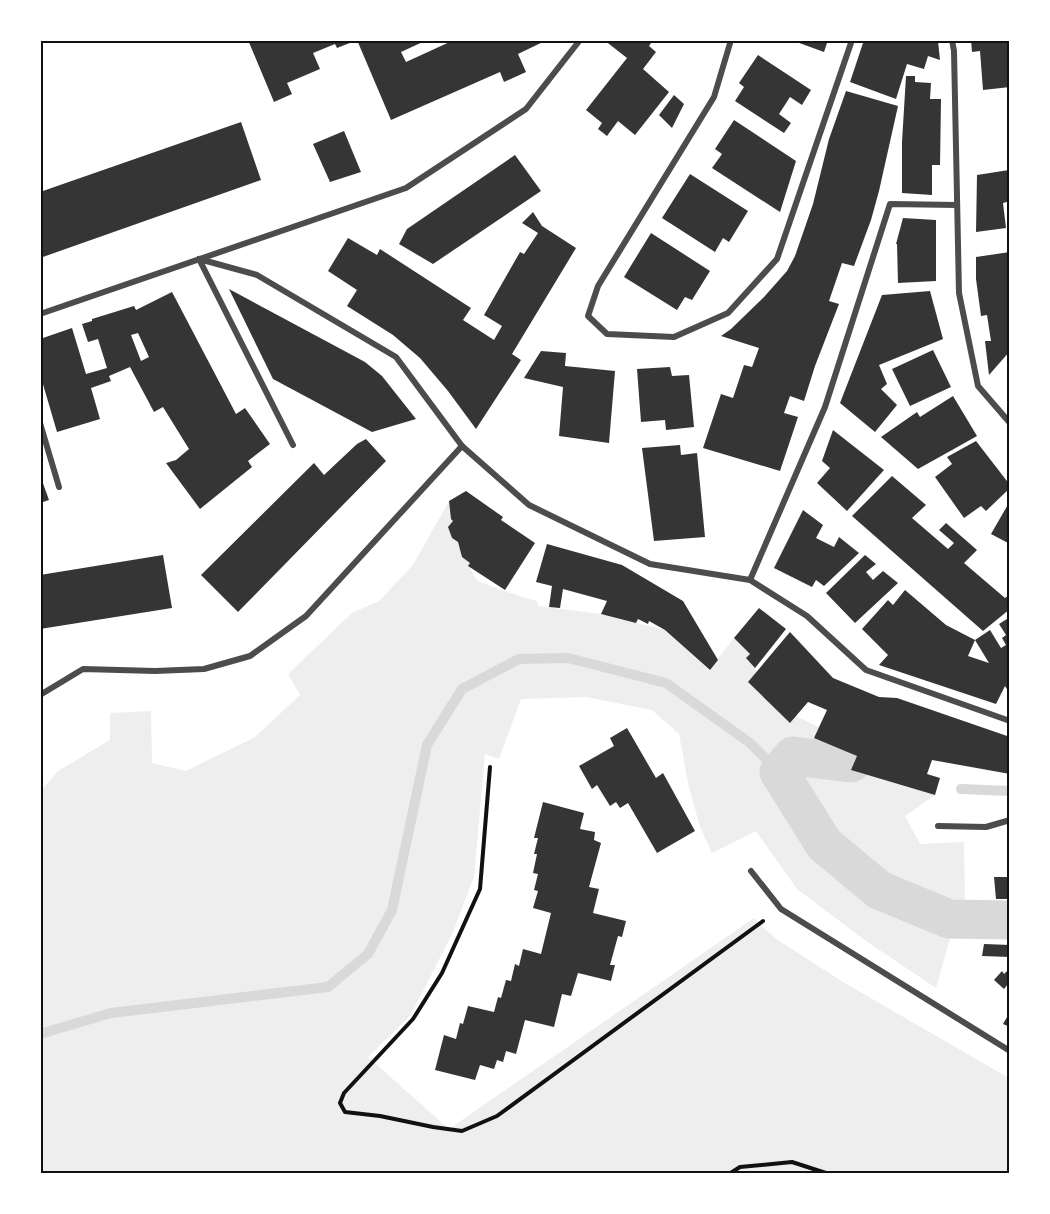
<svg xmlns="http://www.w3.org/2000/svg" width="1050" height="1214" font-family="'Public Sans',sans-serif">
  <style>
    .green { fill: #eee }
    .lines { fill: none; stroke-linecap: round; stroke-linejoin: round }
    .stream { stroke: #d9d9d9; stroke-width: 10 }
    .canal { stroke: #d9d9d9; stroke-width: 39 }
    .building { fill: #353535; fill-rule: evenodd }
    .path { stroke: #111; stroke-width: 4 }
    .minor { stroke: #4c4c4c; stroke-width: 6 }
    .neatline { fill: none; stroke: #111; stroke-width: 2 }
  </style>
  <rect width="100%" height="100%" fill="#fff"/>
  <path class="green" d="M449,501L453,521L449,527L452,538L458,542L462,557L470,563L469,566L477,581L525,598L537,601L538,606L601,614L665,630L709,670L734,638L750,654L746,658L758,671L749,682L791,722L796,716L819,727L857,756L851,770L935,795L905,816L920,844L964,842L965,902L951,935L936,988L866,941L797,889L756,831L712,853L700,827L688,783L679,734L652,710L586,697L521,699L499,759L485,754L474,877L453,932L411,1015L368,1057L449,1129L754,918L776,939L843,982L1009,1078V1173H41L40,792L58,771L110,740V713L151,711L152,763L186,771L255,737L300,695L288,674L352,613L379,601L413,565Z"/>
  <g class="lines">
    <g class="stream">
      <path d="M961,789L1010,791"/>
      <path d="M40,1034L111,1013L328,987L368,954L392,910L427,745L462,689L519,659L568,658L666,683L750,743L779,772"/>
    </g>
    <path class="canal" d="M851,763L793,756L779,772L824,844L879,890L949,919L1010,920"/>
  </g>
  <g class="building">
    <path d="M248,40H355V41L337,48L335,44L313,53L320,69L287,83L292,94L274,102Z"/>
    <path d="M357,40H427L401,52L406,62L454,40H547L518,54L526,72L504,82L500,72L391,120Z"/>
    <path d="M604,40H653L649,46L656,52L643,69L669,92L635,135L618,121L607,136L598,129L602,123L586,110L627,58Z"/>
    <path d="M791,40H828L824,52Z"/>
    <path d="M864,40H936L938,41L940,60L928,56L924,69L907,64L896,99L850,82Z"/>
    <path d="M971,40H1010V87L983,90L980,51L972,52Z"/>
    <path d="M758,55L811,90L802,105L790,97L779,114L791,123L784,133L735,101L744,87L739,83Z"/>
    <path d="M906,76H915V82L931,83L930,99H941L940,165H932V195L902,193V142Z"/>
    <path d="M846,91L898,106L879,191L871,220L854,266L842,263L829,301L839,304L815,366L804,401L790,396L784,413L798,417L780,471L703,448L721,394L733,398L744,365L752,367L759,348L721,336L731,329L764,297L787,271L795,256L813,204L829,139Z"/>
    <path d="M674,95L684,104L672,128L659,115Z"/>
    <path d="M734,120L796,161L780,212L712,168L722,154L715,149Z"/>
    <path d="M241,122L261,180L40,258V192Z"/>
    <path d="M344,131L361,172L330,182L313,144Z"/>
    <path d="M515,155L541,191L433,264L399,244L407,229Z"/>
    <path d="M1009,170L1010,201L1003,203L1006,228L976,232L977,175Z"/>
    <path d="M690,174L748,211L729,242L723,238L715,252L662,218Z"/>
    <path d="M533,212L542,226L576,248L512,354L521,360L476,429L448,391L420,358L393,335L347,306L357,290L328,271L348,238L377,255L380,249L471,308L463,320L494,340L502,326L484,315L520,252L524,254L538,233L522,223Z"/>
    <path d="M903,218L936,220V281L898,283L897,244H896Z"/>
    <path d="M651,233L710,271L692,300L685,297L677,310L624,277Z"/>
    <path d="M1010,252V351L989,375L985,341H991L987,315L981,316L976,279V257Z"/>
    <path d="M229,289L365,362L382,376L416,419L372,432L273,379Z"/>
    <path d="M930,291L943,339L879,365L887,384L881,389L897,405L875,432L840,403L882,295Z"/>
    <path d="M172,292L236,414L245,408L270,444L248,461L252,467L200,509L166,463L176,460L189,449L163,407L154,412L130,367L109,376L111,381L91,388L100,419L57,432L40,374V339L72,328L86,374L107,368L98,339L88,342L82,324L92,321V319L134,306L136,310ZM138,333L149,357L141,361L131,335Z"/>
    <path d="M933,350L951,387L910,406L892,369Z"/>
    <path d="M541,351L566,353L565,366L615,371L609,443L559,436L563,387L524,378Z"/>
    <path d="M670,367L672,376L689,375L694,427L666,430L665,420L641,422L637,369Z"/>
    <path d="M953,396L977,436L961,445L918,469L881,437L917,412L920,417Z"/>
    <path d="M833,430L884,470L847,511L817,483L830,468L822,461Z"/>
    <path d="M366,439L386,461L238,612L201,575L314,463L324,475L357,444Z"/>
    <path d="M976,441L1010,485V488L986,511L981,506L964,518L935,477L952,464L947,457Z"/>
    <path d="M680,445L681,455L697,453L705,537L654,541L642,448Z"/>
    <path d="M40,475L49,500L40,503Z"/>
    <path d="M892,476L926,505L912,518L948,549L954,543L939,530L946,523L977,550L964,563L1005,598L1010,594V609L983,631L852,516Z"/>
    <path d="M466,491L503,517L501,520L535,543L505,590L468,566L470,563L462,557L458,542L452,538L448,527L453,521L451,519L449,501Z"/>
    <path d="M1010,501V544L991,534Z"/>
    <path d="M803,510L823,525L816,538L834,547L839,537L859,553L824,586L816,580L812,587L774,568Z"/>
    <path d="M547,544L622,565L683,601L718,660L710,670L665,630L649,621L648,624L638,619L636,623L601,614L607,601L563,589L560,608L549,607L552,586L536,582Z"/>
    <path d="M163,555L172,608L40,629V575Z"/>
    <path d="M865,555L876,564L866,572L873,580L883,571L898,583L855,623L826,593Z"/>
    <path d="M905,590L946,625L975,640L968,656L989,663L975,640L990,630L1001,648L1006,645L1002,638L1006,635L999,624L1010,617V694L1005,686L996,704L879,665L888,655L862,629L888,600L893,605Z"/>
    <path d="M759,608L786,629L755,668L746,658L750,654L734,638Z"/>
    <path d="M790,632L833,678L879,697L897,698L1010,737V774L932,760L927,774L940,778L935,795L851,770L857,756L814,738L827,710L808,702L790,723L748,682Z"/>
    <path d="M627,728L656,778L663,773L695,831L657,853L628,803L620,808L616,802L610,806L597,785L592,789L579,766L614,746L610,738Z"/>
    <path d="M543,802L584,813L580,829L595,832L594,840L601,843L589,887L599,889L593,913L626,921L622,937L618,936L610,965H615L611,981L578,973L571,996L562,994L554,1027L525,1020L516,1054L506,1051L503,1062L497,1060L494,1069L480,1065L475,1080L435,1070L444,1035L456,1039L460,1023L463,1024L468,1006L494,1012L498,997L501,998L506,980L511,981L515,964L519,966L523,949L541,954L551,913L533,908L538,891L534,890L538,874L533,873L537,854H534L538,838H534Z"/>
    <path d="M994,877H1010V899H996Z"/>
    <path d="M984,944L1010,945V957L982,956Z"/>
    <path d="M1010,968V986L1008,984L1004,989L994,980L1002,971L1004,974Z"/>
    <path d="M1010,1012V1027L1003,1024Z"/>
  </g>
  <g class="lines">
    <g class="path">
      <path d="M490,767L480,889L442,973L413,1019L344,1093L340,1103L345,1112L380,1116L433,1127L462,1131L497,1116L763,921"/>
      <path d="M729,1174L740,1167L792,1162L829,1174"/>
    </g>
    <g class="minor">
      <path d="M731,40L714,97L598,286L588,316L607,334L674,337L728,313L777,259L852,40"/>
      <path d="M952,40L954,51L959,293L978,386L1010,423"/>
      <path d="M199,259L257,275L396,357L462,446L529,505L650,564L750,580L807,616L866,670L1010,721"/>
      <path d="M199,259L293,445"/>
      <path d="M40,314L406,188L526,109L580,40"/>
      <path d="M40,423L59,487"/>
      <path d="M750,580L825,407L890,204L957,205"/>
      <path d="M40,695L83,669L155,671L204,669L250,656L306,616L462,446"/>
      <path d="M938,826L986,827L1010,820"/>
      <path d="M751,871L781,909L1010,1051"/>
    </g>
  </g>
  <rect width="1050" height="1214" fill="none" stroke="#ffffff" stroke-width="84"/>
  <rect x="42" y="42" width="966" height="1130" class="neatline"/>
</svg>
